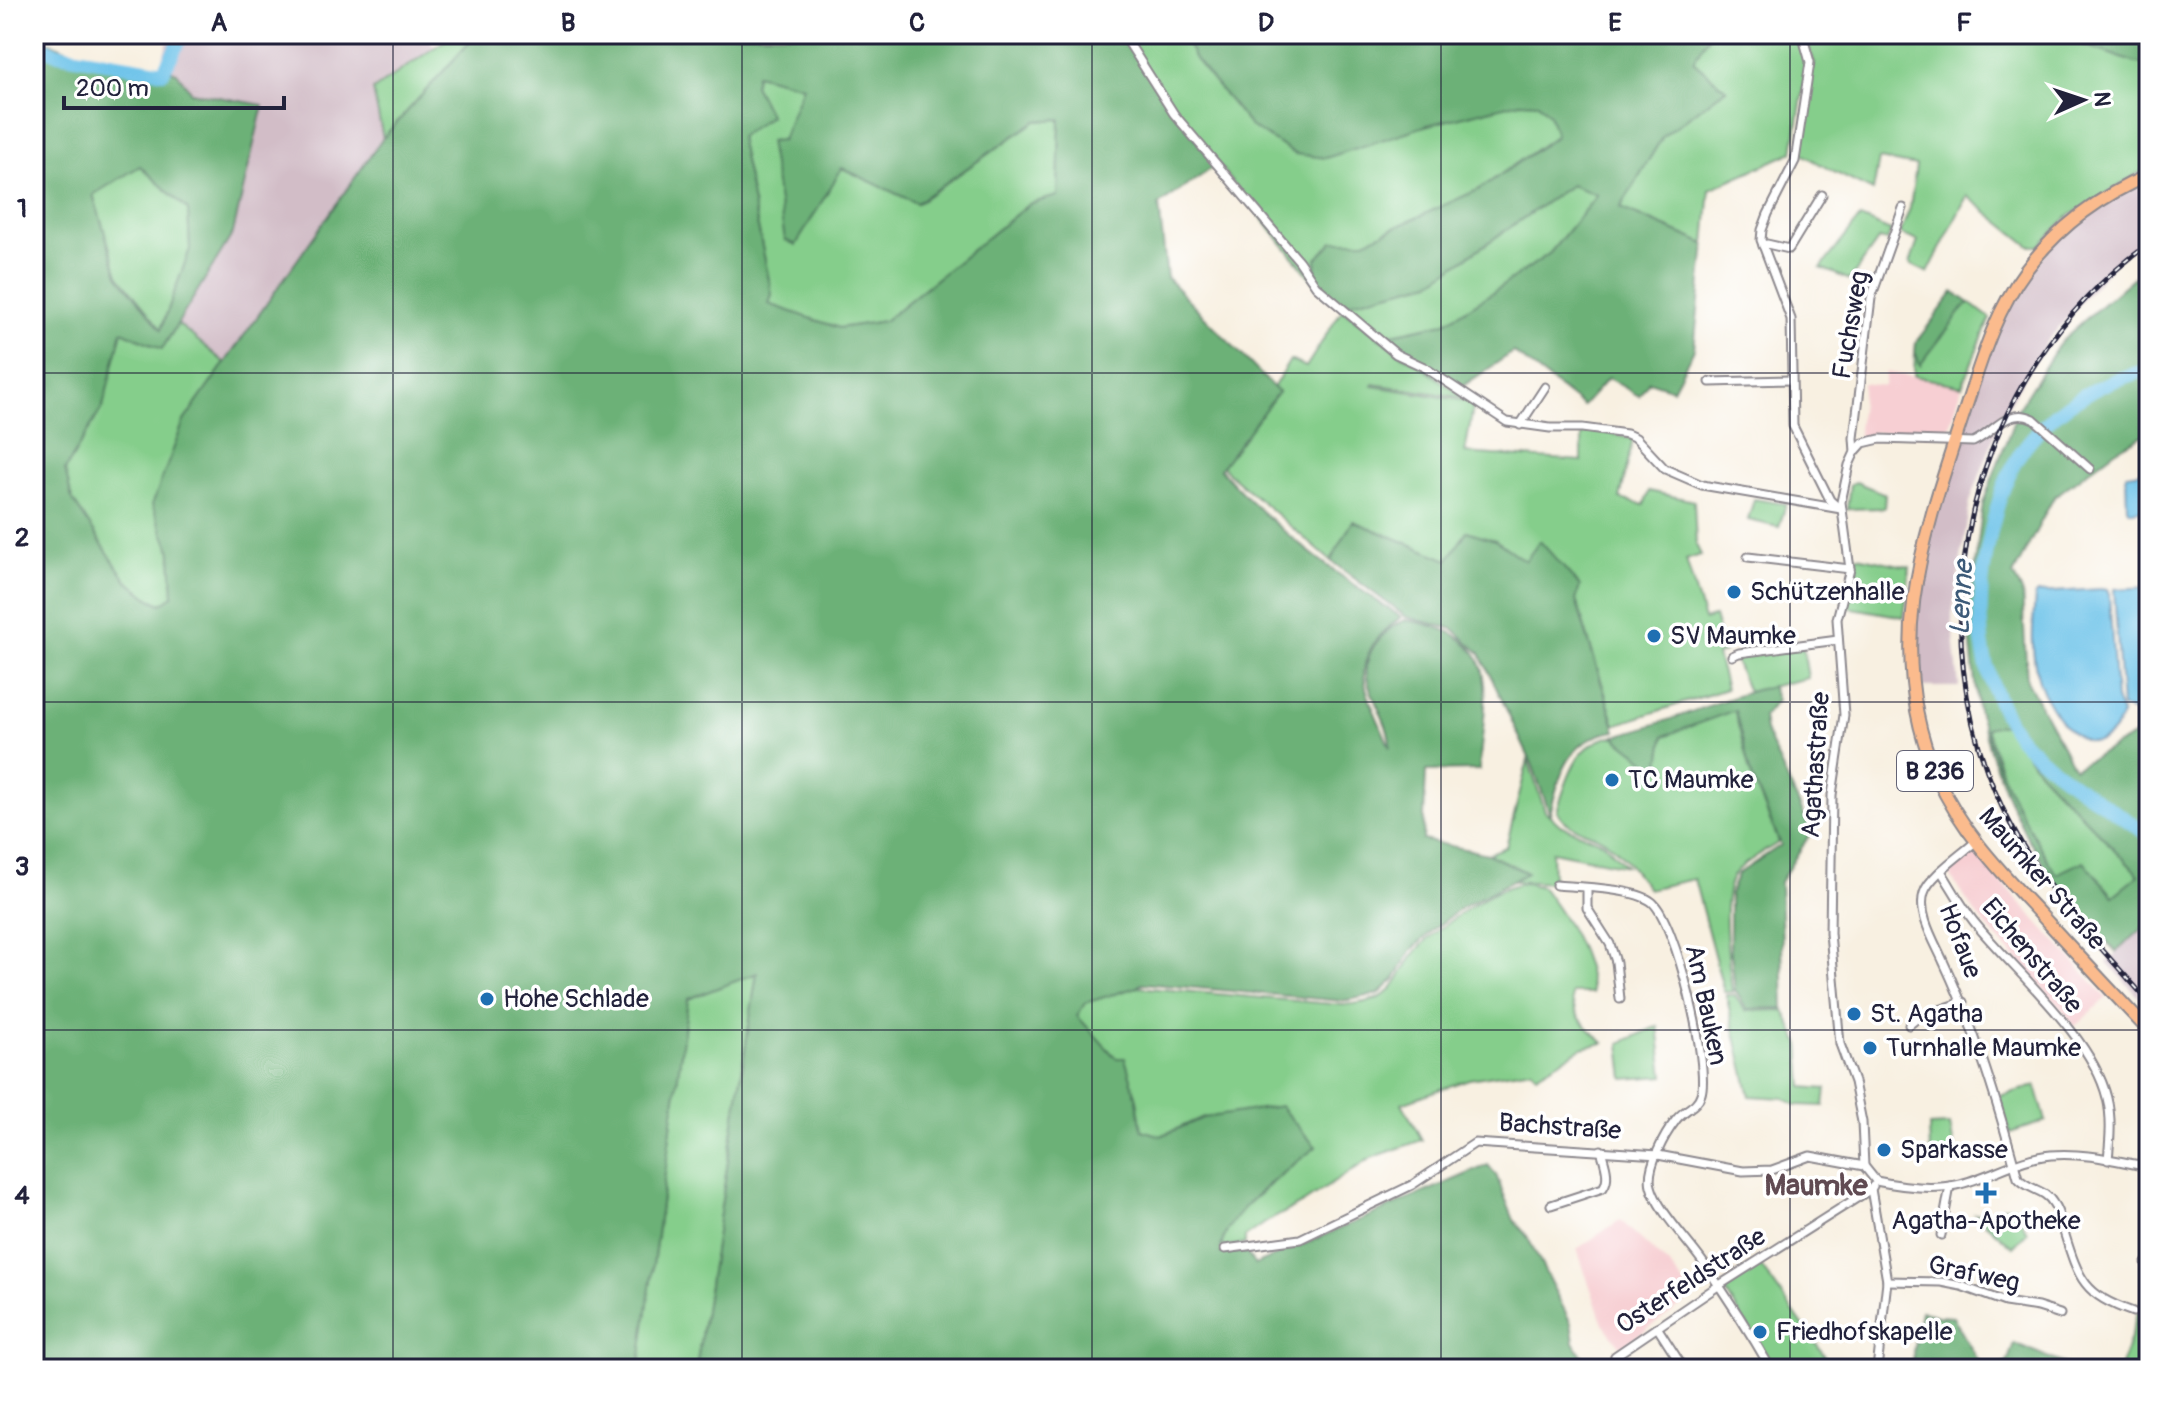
<svg xmlns="http://www.w3.org/2000/svg" width="2183" height="1403" font-family="Pangolin,sans-serif">
  <style>
    .built { fill: #f7cfd3 }
    .industrial { fill: #d2bdc7 }
    .green { fill: #85ce8b; stroke: #547863; stroke-width: 2 }
    .forest { fill: #6cb177; stroke: #476a59; stroke-width: 2; fill-rule: evenodd }
    .water { fill: #6cc2e9; stroke: #477292; stroke-width: 2 }
    .lines { fill: none; stroke-linecap: round; stroke-linejoin: round }
    .river { stroke: #6cc2e9; stroke-width: 14 }
    .street-casing { stroke: #8d898e; stroke-width: 11 }
    .primary-casing { stroke: #8d898e; stroke-width: 15 }
    .street { stroke: #fff; stroke-width: 7 }
    .primary { stroke: #fbbb8d; stroke-width: 11 }
    .rail-casing { stroke: #22223b; stroke-width: 5 }
    .rail { stroke: #fff; stroke-width: 2; stroke-dasharray: 6; stroke-linecap: butt }
    .grid { fill: none; stroke: #22223b; stroke-width: 2; stroke-opacity: 0.55 }
    .poi-dot { fill: #1f6fb2; stroke: #fff; stroke-width: 3 }
    .labels { text-anchor: middle; dominant-baseline: central; stroke-width: 7; stroke-linejoin: round; paint-order: stroke }
    .shield { fill: #fff; stroke: #646476; stroke-width: 2 }
    .shield-label { font-size: 24px; font-weight: bold; fill: #22223b }
    .street-label { font-size: 26px; fill: #22223b; stroke: #fff }
    .poi-label { font-size: 26px; fill: #22223b; stroke: #fff; text-anchor: start }
    .water-label { font-size: 28px; font-style: italic; fill: #3c5a78; stroke: #fff }
    .quarter-label { font-size: 30px; font-weight: bold; fill: #604a52; stroke: #fff }
    .neatline { fill: none; stroke: #22223b; stroke-width: 3 }
    .grid-label { font-size: 26px; text-anchor: middle; font-weight: bold; fill: #22223b }
  </style>
  <rect width="100%" height="100%" fill="#fff"/>
  <filter id="ink" filterUnits="userSpaceOnUse"><feTurbulence type="fractalNoise" baseFrequency=".0125" numOctaves="2"/><feDisplacementMap in="SourceGraphic" scale="16" xChannelSelector="R" yChannelSelector="G"/><feConvolveMatrix kernelMatrix="1 2 1 2 8 2 1 2 1" color-interpolation-filters="sRGB"/></filter>
  <filter id="wash" filterUnits="userSpaceOnUse"><feTurbulence type="fractalNoise" baseFrequency=".006" numOctaves="4" result="noise"/><feDisplacementMap in="SourceGraphic" scale="32" xChannelSelector="R" yChannelSelector="G"/><feGaussianBlur stdDeviation="1.8" result="paint"/><feColorMatrix in="noise" values="0 0 0 0 0 0 0 0 0 0 0 0 0 0 0 0 0 1.4 0 .05"/><feComposite in="paint" operator="in"/></filter>
  <g filter="url(#wash)">
    <rect width="100%" height="100%" fill="#f8f0e1"/>
    <g class="built">
      <path d="M1886,372L1962,386L1948,433L1921,435L1876,432L1860,437L1858,431L1863,383L1884,386Z"/>
      <path d="M1975,853L2107,998L2074,1027L2065,1013L1979,918L1952,879L1950,871L1959,862Z"/>
      <path d="M1620,1220L1671,1267L1695,1296L1621,1347L1603,1324L1577,1249Z"/>
    </g>
    <g class="industrial">
      <path d="M170,34H427L434,47L373,89L383,138L225,363L178,324L233,233L191,92L177,72L160,67Z"/>
      <path d="M2149,180V237L2118,259L2047,341L2001,417L1970,502L1952,615L1959,687H1917L1913,633L1929,536L1991,343L2019,286L2059,237L2103,202Z"/>
      <path d="M2149,923V1008L2107,962Z"/>
    </g>
    <g class="green">
      <path d="M454,34H477L383,138L373,90Z"/>
      <path d="M1124,34H1182L1195,59L1250,126L1428,125L1520,102H1538L1549,114L1556,135L1480,189L1364,242L1333,241L1315,283L1176,113Z"/>
      <path d="M1710,34H1799L1808,60L1793,152L1710,189L1705,244L1620,208L1663,136L1726,89L1693,61Z"/>
      <path d="M1805,34H2053L2136,63H2149V169L2139,173L2069,216L2039,246H2030L1967,196L1928,273L1910,264L1918,241L1900,234L1910,208L1916,166L1879,159L1873,191L1834,172L1799,152L1813,62Z"/>
      <path d="M756,74L803,86L782,140L770,141L842,168L917,203L1036,121L1060,119L1058,196L1029,204L884,321L839,328L769,305L772,294L739,136L770,116L754,85Z"/>
      <path d="M140,166L188,210L190,249L161,329L118,275L93,194Z"/>
      <path d="M1571,185L1597,195L1550,253L1495,291L1444,323L1378,337L1340,305L1431,282Z"/>
      <path d="M1860,218L1891,231L1887,241L1879,239L1850,280L1821,268Z"/>
      <path d="M1967,304H1971L1990,318L1962,386L1914,376L1915,352L1920,364Z"/>
      <path d="M1342,310L1465,398L1374,384L1373,386L1474,402L1465,453L1582,461V430L1609,433L1633,439L1620,499L1644,505L1649,491L1694,501L1696,545L1701,555L1686,560L1704,620L1714,617L1724,652L1717,655L1726,689L1615,725L1576,599L1540,542L1525,561L1495,540L1448,560L1353,521L1331,561L1227,472L1222,466L1278,392L1273,388L1290,360L1306,367Z"/>
      <path d="M178,324L225,363L184,421L153,505L171,551L173,596L161,604L150,599L126,580L72,499L65,470L103,406L122,330L162,349Z"/>
      <path d="M1856,482L1885,494L1884,508L1847,509L1850,484Z"/>
      <path d="M1754,499L1786,504L1779,527L1748,520Z"/>
      <path d="M1857,556L1910,567L1904,617L1847,607L1857,571Z"/>
      <path d="M1803,648L1808,678L1748,692L1734,658Z"/>
      <path d="M1734,709L1750,772L1779,842C1766,851 1749,859 1738,870C1716,892 1730,963 1732,992H1724L1694,879L1648,889C1636,873 1622,852 1605,841C1588,830 1567,830 1557,811C1568,778 1575,742 1614,736L1659,771L1664,736Z"/>
      <path d="M2004,723L2039,771L2139,875L2114,896L2056,875L2010,796L1986,728Z"/>
      <path d="M1528,760L1545,811L1560,825L1604,843L1626,866L1552,851L1553,883L1512,881L1526,872L1488,854L1506,847Z"/>
      <path d="M1525,883L1542,887C1567,921 1587,950 1592,993H1572C1570,1015 1589,1028 1604,1043L1582,1048L1536,1075L1532,1069L1469,1079L1402,1103L1422,1140L1371,1158L1303,1203L1268,1221L1245,1237V1244L1220,1247L1234,1216L1315,1146L1203,1117L1161,1136L1141,1130L1137,1100L1125,1059L1116,1058L1077,1016L1084,1003L1137,987L1344,1005C1355,1003 1370,1003 1381,997C1398,988 1403,967 1415,953C1434,929 1495,885 1525,883Z"/>
      <path d="M757,973L696,1369H623L640,1363L688,999Z"/>
      <path d="M1726,995H1734L1746,1011L1784,1010L1800,1044L1803,1087L1826,1089L1824,1106L1796,1105L1784,1098L1750,1096Z"/>
      <path d="M1658,1026L1664,1076L1624,1079L1620,1043Z"/>
      <path d="M2036,1086L2046,1121L2010,1133L1999,1096Z"/>
      <path d="M1950,1125L1955,1153L1930,1154L1929,1126Z"/>
      <path d="M2003,1206L2016,1207L2027,1232L2013,1247L1975,1214L2002,1213Z"/>
      <path d="M1760,1265L1834,1369H1774L1724,1289Z"/>
      <path d="M2145,1289L2149,1290V1369H2120Z"/>
    </g>
    <g class="forest">
      <path d="M477,34H1120L1215,166L1159,205L1167,278L1278,392L1220,469C1271,527 1336,574 1401,617C1341,663 1367,690 1390,748C1391,711 1348,681 1376,643C1384,633 1392,625 1405,620C1508,636 1485,689 1479,770L1426,771L1423,840L1488,854L1527,873L1461,908L1434,929L1411,951L1395,979L1379,994L1342,1001L1142,983L1137,987L1085,1003L1077,1016L1116,1058H1125L1137,1100L1142,1130L1161,1136L1203,1118L1280,1106L1316,1147C1289,1169 1219,1216 1221,1253L1246,1252L1255,1265L1488,1165L1496,1175L1514,1220L1527,1236L1571,1323L1574,1342L1590,1369H696L757,973L688,999L640,1364L623,1369H34V36L68,50L177,72L191,92L263,105L233,233L162,349L122,331L103,406L65,470L72,499L126,580L150,599L161,604L173,596L171,552L152,505L184,421L383,138ZM756,74L803,86L782,140L769,141L785,240L796,245L842,168L916,203L1036,121L1060,119L1058,196L1029,204L884,321L839,328L769,304L772,294L739,137L770,116L754,85ZM140,166L188,210L190,249L161,329L118,275L93,195Z"/>
      <path d="M1182,34H1710L1693,61L1726,89L1663,136L1620,208L1705,244L1694,349L1673,389L1649,381L1639,396L1608,378L1583,406L1513,352L1460,388L1399,353L1378,337L1444,323L1495,291L1550,253L1597,195L1571,185L1431,282L1340,305L1315,283L1317,259L1333,241H1365L1480,189L1556,136L1549,114L1538,103L1520,102L1428,125L1326,158L1295,154L1250,126L1195,59Z"/>
      <path d="M2053,34H2149V63H2136Z"/>
      <path d="M2134,277L2149,294V432L2115,451L2054,497L2013,575L2022,591L2027,681L2074,768L2149,728V923L2116,952L2060,889L2028,839L2008,798L1991,754L1978,710L1968,619L1983,503L2019,407L2062,340ZM2005,724L2039,771L2139,875L2113,896L2084,861L2056,874C2028,827 2000,782 1986,728Z"/>
      <path d="M1954,292L1971,304H1967L1920,365L1915,352L1916,342Z"/>
      <path d="M1353,521L1448,560L1467,531L1495,540L1525,561L1540,541L1580,586L1576,600L1616,731C1569,737 1560,773 1550,814L1532,764L1480,653L1453,629L1406,617L1331,561Z"/>
      <path d="M1771,686L1777,700L1763,717L1765,731L1808,824L1810,834L1780,882L1784,1008L1747,1009L1735,991L1730,944V894L1738,874L1781,845L1750,772L1735,710L1664,736L1659,771L1614,736C1668,724 1717,699 1771,686Z"/>
      <path d="M1921,1311L1938,1316L1953,1317L1983,1369H1914L1913,1351Z"/>
      <path d="M2014,1343L2069,1366L2073,1369H1993L2007,1363Z"/>
    </g>
    <g class="water">
      <path d="M2149,471V509L2131,511L2127,508L2126,474Z"/>
      <path d="M2149,587V706L2135,712L2122,708L2114,589Z"/>
      <path d="M2101,589L2107,590L2109,595L2116,699L2122,715C2096,778 2048,714 2038,677C2030,651 2033,623 2035,596L2038,593Z"/>
    </g>
    <g class="lines">
      <g class="river">
        <path d="M261,34H270"/>
        <path d="M34,43L58,54L163,72L183,34"/>
        <path d="M2149,370C2104,380 2061,403 2031,439C1995,479 1978,576 1981,629C1983,663 1995,698 2012,727C2033,763 2113,808 2149,836"/>
      </g>
    </g>
  </g>
  <g filter="url(#ink)">
    <g class="lines">
      <defs>
        <g id="street">
          <path d="M1123,34L1174,114L1299,261L1316,286L1396,354L1424,367L1507,422L1550,428H1582L1627,434L1636,438L1665,469L1702,485L1841,509"/>
          <path d="M1802,34L1810,62L1795,161L1768,214L1762,230L1761,240L1791,319L1793,426L1830,500L1839,508"/>
          <path d="M1763,246L1767,244L1789,249L1822,195"/>
          <path d="M1710,382L1791,380"/>
          <path d="M1520,425L1545,387"/>
          <path d="M1855,452L1854,438L1871,298L1903,208"/>
          <path d="M1748,557L1850,569"/>
          <path d="M1732,656L1739,653L1838,640"/>
          <path d="M1975,842C1962,854 1929,876 1924,893C1917,915 1936,944 1944,963C1976,1031 1998,1105 2018,1178C2028,1190 2045,1189 2053,1203C2059,1211 2061,1222 2064,1232C2079,1280 2084,1295 2133,1312"/>
          <path d="M1941,871C1952,888 1962,907 1975,923C2015,972 2092,1036 2107,1098C2112,1118 2110,1139 2108,1160"/>
          <path d="M1556,885C1579,887 1634,888 1652,902C1676,922 1710,1065 1701,1094C1697,1107 1684,1109 1676,1120C1665,1134 1646,1168 1651,1186C1656,1208 1688,1241 1702,1261C1726,1295 1750,1332 1771,1369"/>
          <path d="M1587,888V908L1610,944L1616,962L1620,999"/>
          <path d="M1909,1025L1919,1017L1963,1002"/>
          <path d="M1876,1181L1864,1166L1862,1122L1854,1082L1840,1044L1830,933L1832,795L1844,715L1837,619L1850,569L1841,502L1849,465L1855,452L1863,443L1880,439L1973,442C1994,433 2007,406 2034,419L2090,469"/>
          <path d="M1876,1181C1900,1186 1932,1190 1956,1185C1989,1178 2017,1158 2051,1155C2083,1152 2117,1161 2149,1167"/>
          <path d="M1873,1186L1871,1189L1887,1281L1877,1369"/>
          <path d="M1551,1205L1603,1188C1611,1177 1604,1162 1601,1150"/>
          <path d="M1941,1235L1950,1186"/>
          <path d="M1225,1249L1300,1239L1412,1185L1475,1143L1658,1155L1743,1171L1772,1170L1810,1156L1864,1166"/>
          <path d="M2146,1263L2149,1264"/>
          <path d="M1887,1281L1941,1282L1961,1286L2005,1302L2038,1307L2060,1314"/>
          <path d="M1657,1327L1684,1369"/>
          <path d="M1615,1356L1718,1286L1871,1189"/>
        </g>
        <path id="primary" d="M2149,175C2100,196 2058,227 2026,270C1993,314 1979,368 1962,419C1922,540 1883,652 1937,777C1961,831 2002,873 2042,916C2078,955 2113,993 2149,1031"/>
      </defs>
      <use href="#street" class="street-casing"/>
      <use href="#primary" class="primary-casing"/>
      <use href="#street" class="street"/>
      <use href="#primary" class="primary"/>
      <defs>
        <path id="rail" d="M2149,244C1969,372 1907,629 2011,825C2046,891 2099,946 2149,1002"/>
      </defs>
      <use href="#rail" class="rail-casing"/>
      <use href="#rail" class="rail"/>
    </g>
  </g>
  <path class="grid" d="M393,34V1369M742,34V1369M1092,34V1369M1441,34V1369M1790,34V1369M34,373H2149M34,702H2149M34,1030H2149"/>
  <g class="poi-dot">
    <circle cx="1734" cy="592" r="8"/>
    <circle cx="1654" cy="636" r="8"/>
    <circle cx="1612" cy="780" r="8"/>
    <circle cx="487" cy="999" r="8"/>
    <circle cx="1854" cy="1014" r="8"/>
    <circle cx="1870" cy="1048" r="8"/>
    <circle cx="1884" cy="1150" r="8"/>
    <path d="M1982 1181h8v8h8v8h-8v8h-8v-8h-8v-8h8z"/>
    <circle cx="1760" cy="1332" r="8"/>
  </g>
  <g class="labels">
    <rect class="shield" x="1897" y="751" width="76" height="40" rx="6"/>
    <g class="shield-label">
      <text x="1935" y="771">B 236</text>
    </g>
    <g class="street-label">
      <text transform="translate(1851 325) rotate(-80)">Fuchsweg</text>
      <text transform="translate(1816 765) rotate(-86)">Agathastraße</text>
      <text transform="translate(2042 879) rotate(49)">Maumker Straße</text>
      <text transform="translate(1960 941) rotate(69)">Hofaue</text>
      <text transform="translate(2032 956) rotate(50)">Eichenstraße</text>
      <text transform="translate(1706 1005) rotate(78)">Am Bauken</text>
      <text transform="translate(1560 1127) rotate(4)">Bachstraße</text>
      <text transform="translate(1974 1274) rotate(12)">Grafweg</text>
      <text transform="translate(1691 1281) rotate(-33)">Osterfeldstraße</text>
    </g>
    <g class="poi-label">
      <text x="1750" y="592">Schützenhalle</text>
      <text x="1670" y="636">SV Maumke</text>
      <text x="1628" y="780">TC Maumke</text>
      <text x="503" y="999">Hohe Schlade</text>
      <text x="1870" y="1014">St. Agatha</text>
      <text x="1886" y="1048">Turnhalle Maumke</text>
      <text x="1900" y="1150">Sparkasse</text>
      <text x="1986" y="1221" text-anchor="middle">Agatha-Apotheke</text>
      <text x="1776" y="1332">Friedhofskapelle</text>
    </g>
    <g class="water-label">
      <text transform="translate(1962 598) rotate(-87)">Lenne</text>
    </g>
    <g class="quarter-label">
      <text x="1816" y="1185">Maumke</text>
    </g>
  </g>
  <rect width="2183" height="1403" fill="none" stroke="#fff" stroke-width="88"/>
  <g transform="translate(2083 100) rotate(87)" stroke="#ffffff" stroke-width="6" paint-order="stroke">
  <path d="M0-6L14 30L0 20L-14 30Z" fill="#22223b"/>
  <text y="-12" font-size="22" font-weight="bold" text-anchor="middle" fill="#22223b">N</text>
  </g>
  <path d="M64 96v12h220v-12" fill="none" stroke="#22223b" stroke-width="4"/>
  <text x="76" y="96" font-size="24" fill="#22223b" stroke="#ffffff" stroke-width="6" paint-order="stroke">200 m</text>
  <rect x="44" y="44" width="2095" height="1315" class="neatline"/>
  <g class="grid-label">
    <text x="219" y="31">A</text>
    <text x="568" y="31">B</text>
    <text x="917" y="31">C</text>
    <text x="1266" y="31">D</text>
    <text x="1615" y="31">E</text>
    <text x="1964" y="31">F</text>
    <text x="22" y="217">1</text>
    <text x="22" y="546">2</text>
    <text x="22" y="875">3</text>
    <text x="22" y="1204">4</text>
  </g>
</svg>
